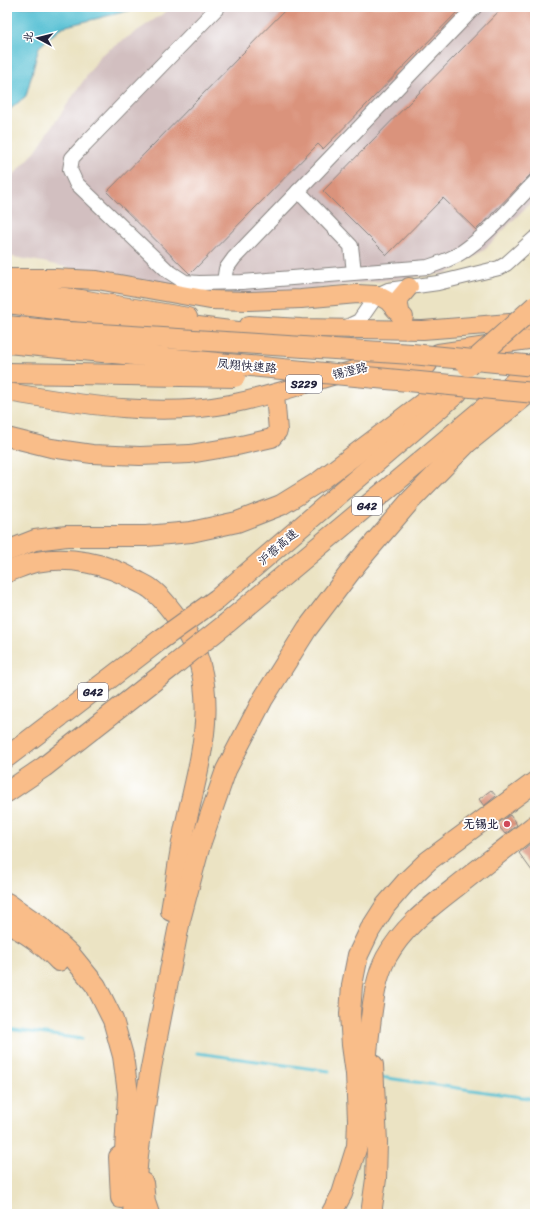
<svg xmlns="http://www.w3.org/2000/svg" width="542" height="1221" font-family="Sriracha,'LXGW WenKai TC',sans-serif">
  <style>
    .industrial { fill: #d2bfc0 }
    .water { fill: #58c1d4; stroke: #3d7288 }
    .lines { fill: none; stroke-linecap: round; stroke-linejoin: round }
    .stream { stroke: #58c1d4; stroke-width: 3 }
    .building { fill: #da937c }
    .minor-casing { stroke: #86827f; stroke-width: 16 }
    .major-casing { stroke: #86827f; stroke-width: 20 }
    .highway-casing { stroke: #86827f; stroke-width: 22 }
    .minor { stroke: #fff; stroke-width: 14 }
    .major { stroke: #f9bd89; stroke-width: 18 }
    .highway { stroke: #f9bd89; stroke-width: 20 }
    .highway-bridge-casing { stroke: #86827f; stroke-width: 22; stroke-linecap: butt }
    .highway-bridge { stroke: #f9bd89; stroke-width: 20 }
    .poi-dot { fill: #d1495b; stroke: #fff; stroke-width: 1.5 }
    .labels { text-anchor: middle; dominant-baseline: central; stroke-width: 3.5; stroke-linejoin: round; paint-order: stroke }
    .shield { fill: #fff; stroke: #646476; stroke-width: 1 }
    .shield-label { font-size: 11px; font-weight: bold; fill: #22223b }
    .street-label { font-size: 12px; fill: #22223b; stroke: #fff }
    .poi-label { font-size: 12px; font-weight: bold; fill: #22223b; stroke: #fff; text-anchor: end }
  </style>
  <rect width="100%" height="100%" fill="#fff"/>
  <filter id="ink" filterUnits="userSpaceOnUse"><feTurbulence type="fractalNoise" baseFrequency=".025" numOctaves="2"/><feDisplacementMap in="SourceGraphic" scale="8" xChannelSelector="R" yChannelSelector="G"/><feConvolveMatrix kernelMatrix="1 2 1 2 8 2 1 2 1" color-interpolation-filters="sRGB"/></filter>
  <filter id="wash" filterUnits="userSpaceOnUse"><feTurbulence type="fractalNoise" baseFrequency=".012" numOctaves="4" result="noise"/><feDisplacementMap in="SourceGraphic" scale="16" xChannelSelector="R" yChannelSelector="G"/><feGaussianBlur stdDeviation="0.9" result="paint"/><feColorMatrix in="noise" values="0 0 0 0 0 0 0 0 0 0 0 0 0 0 0 0 0 1.4 0 .05"/><feComposite in="paint" operator="in"/></filter>
  <g filter="url(#wash)">
    <rect width="100%" height="100%" fill="#ebe3c3"/>
    <path class="industrial" d="M173,7H535V198L487,247L448,273L253,296L160,289L43,262L7,256V182L34,153L101,55Z"/>
    <path class="water" d="M7,7H140L132,10L62,27L39,47L26,96L7,112Z"/>
    <g class="lines">
      <g class="stream">
        <path d="M7,1029L82,1039"/>
        <path d="M197,1053L329,1071"/>
        <path d="M380,1077L535,1099"/>
      </g>
    </g>
    <g id="blocks">
      <g class="building">
        <path d="M288,7H462L323,149L318,144L190,274L107,192Z"/>
        <path d="M503,7H535V170L476,230L443,198L387,255L323,191Z"/>
        <path d="M491,790L496,796L484,806L479,799Z"/>
        <path d="M510,815L517,825L505,834L497,824Z"/>
        <path d="M531,843L535,849V875L519,853Z"/>
      </g>
    </g>
  </g>
  <g filter="url(#ink)">
    <use href="#blocks" fill-opacity="0" stroke="#86827f" stroke-width="1"/>
    <g class="lines">
      <defs>
        <g id="minor">
          <path d="M218,7L85,144L72,158L70,170L76,183L168,271L185,282L199,283L242,282L428,267C440,263 452,259 462,252C489,234 512,205 535,182"/>
          <path d="M298,191L351,246L354,272"/>
          <path d="M224,282L226,269L234,258L475,7"/>
          <path d="M344,328L359,321L377,295L388,290L438,283L499,268L506,264L535,238"/>
        </g>
        <g id="major">
          <path d="M7,278H53L97,280L210,300L249,301L301,299L357,294L377,295L388,301L401,316"/>
          <path d="M7,290L81,299L188,317"/>
          <path d="M404,317L401,316L398,300L409,287"/>
          <path d="M249,325L301,328L423,330L535,321"/>
          <path d="M438,353L535,339"/>
          <path d="M7,392C81,404 156,418 230,404C287,393 340,370 397,360"/>
          <path d="M7,437L51,448L92,454L140,456L190,454L237,446L272,438L278,431L275,394"/>
        </g>
        <g id="highway">
          <path d="M7,303L279,337"/>
          <path d="M383,362L427,364"/>
          <path d="M7,373L73,374"/>
          <path d="M7,551L35,540L67,536H146L191,532L237,522L281,505L320,481L443,388"/>
          <path d="M7,572C16,569 26,564 36,562C69,556 105,563 135,580C140,583 146,585 151,589C163,598 173,612 182,625C224,689 200,759 185,827C179,855 176,883 171,911"/>
          <path d="M217,599L457,393"/>
          <path d="M227,623L507,389L535,362"/>
          <path d="M7,757L160,640"/>
          <path d="M7,792L44,767L173,666"/>
          <path d="M7,903L40,926L70,954L96,986L113,1020L123,1056L128,1093L124,1171"/>
          <path d="M7,924C25,931 46,947 59,961"/>
          <path d="M366,1080C365,1062 368,1044 370,1026C373,1003 375,979 386,958C403,927 429,908 456,887C482,866 509,846 535,825"/>
          <path d="M119,1157L121,1198"/>
          <path d="M143,1183L145,1202L149,1214"/>
          <path d="M133,1214L138,1155L150,1073L180,920L200,845L226,770L263,699L307,629L357,563L410,501L467,443L525,396L535,386"/>
          <path d="M331,1214L342,1194L357,1146L358,1120L356,1074L352,1045L350,1014L352,985L358,955L370,930L386,905L406,882L428,861L535,782"/>
          <path d="M371,1214L376,1179L377,1142L373,1065"/>
        </g>
      </defs>
      <use href="#minor" class="minor-casing"/>
      <use href="#major" class="major-casing"/>
      <use href="#highway" class="highway-casing"/>
      <use href="#minor" class="minor"/>
      <use href="#major" class="major"/>
      <use href="#highway" class="highway"/>
      <defs>
        <g id="highway-bridge">
          <path d="M7,326L69,332L412,354L535,366"/>
          <path d="M7,343L535,393"/>
          <path d="M468,366L535,306"/>
          <path d="M73,374L235,377"/>
          <path d="M160,640L217,599"/>
          <path d="M173,666L227,623"/>
        </g>
      </defs>
      <use href="#highway-bridge" class="highway-bridge-casing"/>
      <use href="#highway-bridge" class="highway-bridge"/>
    </g>
  </g>
  <circle class="poi-dot" cx="507" cy="824" r="4"/>
  <g class="labels">
    <g class="shield">
      <rect x="286" y="375" width="36" height="18" rx="3"/>
      <rect x="352" y="497" width="30" height="18" rx="3"/>
      <rect x="78" y="683" width="30" height="18" rx="3"/>
    </g>
    <g class="shield-label">
      <text x="304" y="384">S229</text>
      <text x="367" y="506">G42</text>
      <text x="93" y="692">G42</text>
    </g>
    <g class="street-label">
      <text transform="translate(247 366) rotate(5)">凤翔快速路</text>
      <text transform="translate(350 371) rotate(-14)">锡澄路</text>
      <text transform="translate(278 547) rotate(-41)">沪蓉高速</text>
    </g>
    <g class="poi-label">
      <text x="499" y="824">无锡北</text>
    </g>
  </g>
  <rect width="542" height="1221" fill="none" stroke="#fff" stroke-width="24"/>
  <g transform="translate(38 38) rotate(277)" stroke="#ffffff" stroke-width="3" paint-order="stroke">
  <path d="M0-3L7 15L0 10L-7 15Z" fill="#22223b"/>
  <text y="-6" font-size="11" font-weight="bold" text-anchor="middle" fill="#22223b">北</text>
  </g>
</svg>
